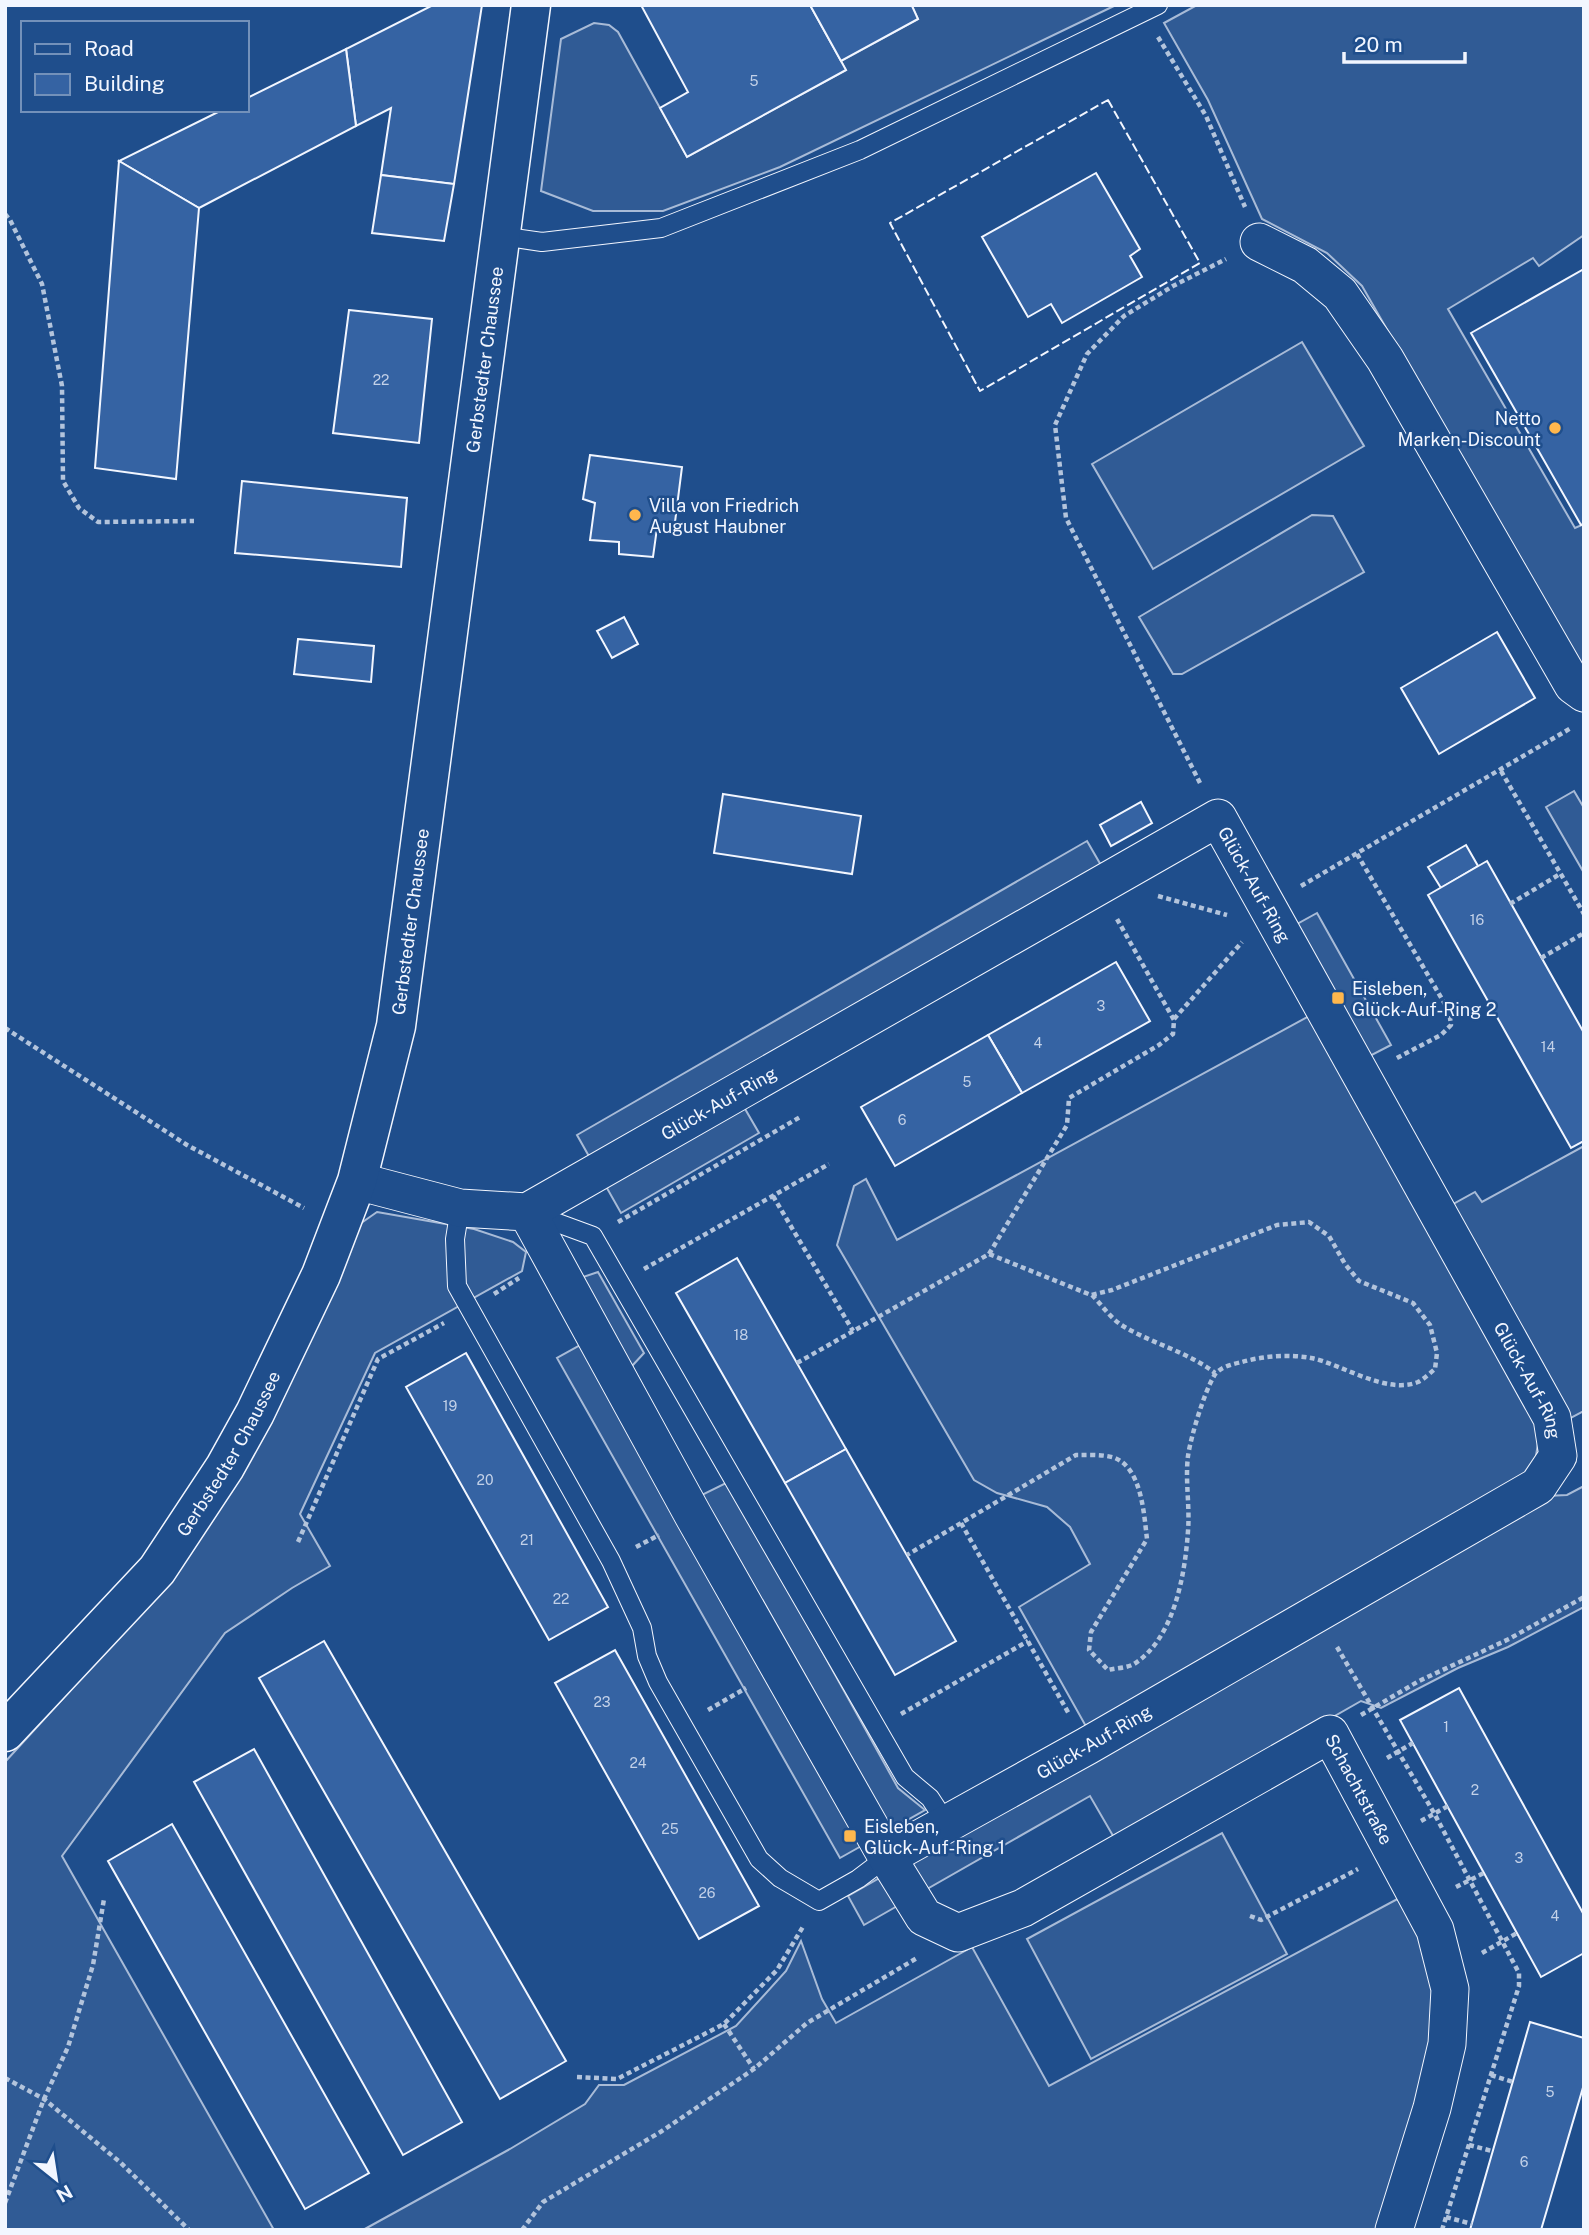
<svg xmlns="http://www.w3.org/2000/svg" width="1589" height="2235" font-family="'Public Sans',sans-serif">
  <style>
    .built { fill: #305b95; stroke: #a8bbd7; stroke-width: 2 }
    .building { fill: #3563a3; stroke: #f2f6ff; stroke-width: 2 }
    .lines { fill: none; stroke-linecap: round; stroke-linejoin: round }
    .service-casing { stroke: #f2f6ff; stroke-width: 20 }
    .minor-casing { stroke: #f2f6ff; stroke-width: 39 }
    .secondary-casing { stroke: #f2f6ff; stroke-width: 41 }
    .path { stroke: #b3c4dc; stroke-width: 4.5; stroke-dasharray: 5 3.5; stroke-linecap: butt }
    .service { stroke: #1f4e8c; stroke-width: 18 }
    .minor { stroke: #1f4e8c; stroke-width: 37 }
    .secondary { stroke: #1f4e8c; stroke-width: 38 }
    .fence { stroke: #f2f6ff; stroke-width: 2; stroke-dasharray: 9 3.5; stroke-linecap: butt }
    .poi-dot { fill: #ffb74d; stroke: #1f4e8c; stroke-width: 2.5 }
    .labels { text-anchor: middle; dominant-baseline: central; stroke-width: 5; stroke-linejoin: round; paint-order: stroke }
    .number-label { font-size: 14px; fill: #c3d1e8 }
    .street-label { font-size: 18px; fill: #f2f6ff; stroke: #1f4e8c }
    .poi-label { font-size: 18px; fill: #f2f6ff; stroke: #1f4e8c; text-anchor: start }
  </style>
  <rect width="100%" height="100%" fill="#1f4e8c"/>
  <g class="built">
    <path d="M914,5H1116L780,167L663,211H593L541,191L561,39L594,23L609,25L618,32L687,157L846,70L841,61L918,19L912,6Z"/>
    <path d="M1197,5H1584V235L1539,266L1533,258L1448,309L1575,528L1584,524V673L1362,286L1327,253L1262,219L1208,100L1164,23Z"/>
    <path d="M1302,342L1364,446L1153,569L1092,464Z"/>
    <path d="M1312,515L1333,516L1364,572L1182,674H1173L1139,617Z"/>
    <path d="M1574,791L1584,808V873L1546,807Z"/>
    <path d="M1087,841L1102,867L730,1083L759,1133L621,1213L577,1135Z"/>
    <path d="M1317,913L1391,1045L1364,1059L1290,928Z"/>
    <path d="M1311,1015L1540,1431L1535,1462L1509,1492L1088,1730L1019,1607L1090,1564L1070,1527L1047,1507L997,1493L974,1480L837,1245L854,1186L866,1179L897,1240Z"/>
    <path d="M1584,1146V1411L1567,1420L1448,1207L1475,1192L1482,1202Z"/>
    <path d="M377,1212L474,1229L513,1242L526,1252L522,1271L375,1353L300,1514L330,1566L292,1588L225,1633L62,1856L274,2230H5V1762L70,1691L357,1226Z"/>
    <path d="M598,1272L644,1353L632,1366L702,1495L728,1482L898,1788L925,1810L840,1858L557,1358L609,1329L580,1278Z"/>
    <path d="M1584,1486V1607L1508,1647L1458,1668L1381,1708L1361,1701L1116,1841L1090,1796L864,1925L848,1896L1413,1574L1546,1496L1567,1495Z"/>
    <path d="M1222,1833L1287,1954L1091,2059L1027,1939Z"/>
    <path d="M1403,1896L1429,1962L1438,2015L1427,2083L1378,2230H363L510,2149L585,2104L599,2085H624L736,2026L786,1971L801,1941L822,1999L836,2023L972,1947L1049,2086Z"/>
  </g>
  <g class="building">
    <path d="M433,5H482L454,184L381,175L391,108L356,126L346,49Z"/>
    <path d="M641,5H810L846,70L687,157L660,108L688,92Z"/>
    <path d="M810,5H914L912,6L918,19L841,61Z"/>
    <path d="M346,49L356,126L199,208L119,161L222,110H247V98Z"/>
    <path d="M119,161L199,208L176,479L95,468Z"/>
    <path d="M1096,173L1140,249L1130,256L1142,277L1062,323L1051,304L1028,317L982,237Z"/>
    <path d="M381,175L454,184L444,241L372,233Z"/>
    <path d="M1584,269V524L1581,525L1471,333Z"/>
    <path d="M349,310L432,319L419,443L333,433Z"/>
    <path d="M590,455L682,467L674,530L657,528L653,557L619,554V542L590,540L595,503L583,499Z"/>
    <path d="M242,481L407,498L401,567L235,553Z"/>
    <path d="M624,617L638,644L612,658L597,631Z"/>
    <path d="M1497,632L1535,698L1439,754L1401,688Z"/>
    <path d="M298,639L374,646L371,682L294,674Z"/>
    <path d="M723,794L861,816L852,874L714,853Z"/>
    <path d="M1141,802L1152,823L1111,846L1100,825Z"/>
    <path d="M1466,845L1478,866L1441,888L1428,867Z"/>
    <path d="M1487,861L1584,1033V1141L1571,1148L1428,895Z"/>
    <path d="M1116,962L1150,1021L1022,1093L988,1035Z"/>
    <path d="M988,1035L1022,1093L895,1166L861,1107Z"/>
    <path d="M737,1258L846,1449L785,1483L676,1293Z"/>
    <path d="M466,1353L608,1607L549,1640L406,1387Z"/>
    <path d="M846,1449L956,1641L895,1675L785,1483Z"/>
    <path d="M324,1641L566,2061L500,2099L259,1678Z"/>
    <path d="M615,1650L759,1906L699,1939L555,1683Z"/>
    <path d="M1459,1688L1584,1915V1953L1541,1977L1400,1720Z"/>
    <path d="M254,1749L462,2122L403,2155L194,1782Z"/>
    <path d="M172,1824L369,2173L305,2209L108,1861Z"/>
    <path d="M1530,2022L1584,2038V2084L1541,2230H1470Z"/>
  </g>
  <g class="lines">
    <defs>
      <g id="service">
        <path d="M501,236L542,242L661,228L860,150L1158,5"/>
        <path d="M460,1208L455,1239L457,1286L611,1561L642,1628L647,1656L658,1682L759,1859L780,1878L819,1901L858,1879L887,1857"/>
        <path d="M533,1214L593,1236L905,1777L930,1798L947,1824"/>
      </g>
      <g id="minor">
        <path d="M1259,242L1305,265L1340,294L1385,359L1573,685L1584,693"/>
        <path id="s1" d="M357,1181L460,1208L527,1212L1218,818L1552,1418L1558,1456L1538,1486L1087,1746L887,1857L693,1515L527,1212"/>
        <path id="s2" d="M887,1857L924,1917L958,1933L1023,1908L1330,1734L1435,1930L1450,1989L1447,2044L1432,2108L1394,2230"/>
      </g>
      <g id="secondary">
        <path id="s3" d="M5,1732L157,1570L225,1467L255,1413L321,1275L357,1181L396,1026L531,5"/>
      </g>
    </defs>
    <use href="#service" class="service-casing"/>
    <use href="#minor" class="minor-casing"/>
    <use href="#secondary" class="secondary-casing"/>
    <g class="path">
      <path d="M1158,37L1206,116L1245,207"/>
      <path d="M5,214L10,220L42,284L62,386L63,481L79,508L98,522L194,521"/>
      <path d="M1501,771L1584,914"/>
      <path d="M1200,783L1066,518L1055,425L1087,354L1124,316L1173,286L1226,259"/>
      <path d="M1357,854L1449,1011L1451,1025L1441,1035L1395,1059"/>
      <path d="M1301,886L1571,728"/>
      <path d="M1158,896L1227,915"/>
      <path d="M1510,904L1560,874"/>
      <path d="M1541,958L1584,933"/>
      <path d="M1174,1019L1242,942"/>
      <path d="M5,1028L187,1145L304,1208"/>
      <path d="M1583,1031H1584"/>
      <path d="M773,1196L853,1331"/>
      <path d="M618,1222L802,1116"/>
      <path d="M989,1254L1067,1125L1069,1098L1159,1045L1173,1034L1174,1020L1117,919"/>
      <path d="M644,1269L829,1164"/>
      <path d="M494,1294L519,1278"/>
      <path d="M1092,1295C1102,1305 1111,1319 1123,1326C1153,1344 1188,1352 1215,1373"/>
      <path d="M797,1363L989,1254L1091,1295L1112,1290L1277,1225L1309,1222L1329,1236L1345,1264L1359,1281L1413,1303L1430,1325L1437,1353L1435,1369C1430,1373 1424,1379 1418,1382C1386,1395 1342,1364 1311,1358C1289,1354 1263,1356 1242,1362C1233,1364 1219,1367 1214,1376C1204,1393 1191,1436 1188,1456C1185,1481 1190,1506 1188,1531C1185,1575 1174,1639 1134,1664C1127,1668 1116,1668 1108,1670L1089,1650L1091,1632L1147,1539C1144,1515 1142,1469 1115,1458C1103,1454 1088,1455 1076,1455L907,1555"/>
      <path d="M961,1523L1069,1714"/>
      <path d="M298,1542L378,1359L444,1323"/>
      <path d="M636,1547L659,1535"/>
      <path d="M1337,1647L1434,1813L1519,1973V1986L1442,2230"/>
      <path d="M708,1710L746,1688"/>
      <path d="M901,1714L1028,1641"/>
      <path d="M1361,1715L1419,1681L1509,1639L1584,1597"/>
      <path d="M1387,1758L1413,1743"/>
      <path d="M1421,1821L1448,1806"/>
      <path d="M1456,1887L1484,1873"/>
      <path d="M1250,1916L1261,1920L1358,1869"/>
      <path d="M1482,1953L1517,1933"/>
      <path d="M724,2024L754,2069"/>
      <path d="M1491,2075L1513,2082"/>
      <path d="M577,2077L617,2079L724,2024L777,1970L804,1925"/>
      <path d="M5,2078L44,2099L121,2163L189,2230"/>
      <path d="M1469,2145L1492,2151"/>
      <path d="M5,2203L44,2099L68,2047L93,1965L104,1899"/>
      <path d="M1446,2217L1472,2224"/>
      <path d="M522,2230L543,2202L662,2131L754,2069L807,2023L917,1958"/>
    </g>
    <use href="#service" class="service"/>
    <use href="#minor" class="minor"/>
    <use href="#secondary" class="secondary"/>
    <path class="fence" d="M1108,100L1200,263L980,391L890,223Z"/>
  </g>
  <g class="poi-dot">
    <circle cx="1555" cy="428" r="7"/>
    <circle cx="635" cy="515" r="7"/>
    <rect x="1331" y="991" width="14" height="14" rx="3.5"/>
    <rect x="843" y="1829" width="14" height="14" rx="3.5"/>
  </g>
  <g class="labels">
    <g class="number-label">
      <text x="754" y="81">5</text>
      <text x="381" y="380">22</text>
      <text x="1477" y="920">16</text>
      <text x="1101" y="1006">3</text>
      <text x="1038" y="1043">4</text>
      <text x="1548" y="1047">14</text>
      <text x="967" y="1082">5</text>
      <text x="902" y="1120">6</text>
      <text x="741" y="1335">18</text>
      <text x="450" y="1406">19</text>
      <text x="485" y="1480">20</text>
      <text x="527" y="1540">21</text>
      <text x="561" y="1599">22</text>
      <text x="602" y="1702">23</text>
      <text x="1446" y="1727">1</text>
      <text x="638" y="1763">24</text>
      <text x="1475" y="1790">2</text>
      <text x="670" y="1829">25</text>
      <text x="1519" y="1858">3</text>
      <text x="707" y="1893">26</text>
      <text x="1555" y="1916">4</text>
      <text x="1550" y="2092">5</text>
      <text x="1524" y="2162">6</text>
    </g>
    <g class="street-label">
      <text stroke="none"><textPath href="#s3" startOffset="1493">Gerbstedter Chaussee</textPath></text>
      <text stroke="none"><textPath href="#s1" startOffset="1045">Glück-Auf-Ring</textPath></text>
      <text stroke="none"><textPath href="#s3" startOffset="926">Gerbstedter Chaussee</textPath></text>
      <text stroke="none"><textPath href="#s1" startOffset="394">Glück-Auf-Ring</textPath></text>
      <text stroke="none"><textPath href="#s1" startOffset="1612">Glück-Auf-Ring</textPath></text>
      <text stroke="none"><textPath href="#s3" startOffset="359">Gerbstedter Chaussee</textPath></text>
      <text transform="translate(1094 1742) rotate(-30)">Glück-Auf-Ring</text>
      <text stroke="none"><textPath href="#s2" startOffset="593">Schachtstraße</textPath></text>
    </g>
    <g class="poi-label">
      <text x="1541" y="418" text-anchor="end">Netto<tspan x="1541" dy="21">Marken-Discount</tspan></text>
      <text x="649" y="505">Villa von Friedrich<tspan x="649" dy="21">August Haubner</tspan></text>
      <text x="1352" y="988">Eisleben,<tspan x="1352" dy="21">Glück-Auf-Ring 2</tspan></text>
      <text x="864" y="1826">Eisleben,<tspan x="864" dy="21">Glück-Auf-Ring 1</tspan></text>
    </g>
  </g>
  <rect width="1589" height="2235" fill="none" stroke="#f2f6ff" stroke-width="14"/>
  <rect x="21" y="21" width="228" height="91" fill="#1f4e8c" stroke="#7391ba" stroke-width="2"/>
  <rect x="35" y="44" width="35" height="10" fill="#1f4e8c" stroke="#7391ba" stroke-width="2"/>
  <text x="84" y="56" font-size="21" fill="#f2f6ff">Road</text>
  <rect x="35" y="74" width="35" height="21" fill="#3563a3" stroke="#7391ba" stroke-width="2"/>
  <text x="84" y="91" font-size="21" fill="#f2f6ff">Building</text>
  <g transform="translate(56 2179) rotate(150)" stroke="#1f4e8c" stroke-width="5" paint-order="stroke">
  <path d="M0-5L12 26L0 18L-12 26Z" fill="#f2f6ff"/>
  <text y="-10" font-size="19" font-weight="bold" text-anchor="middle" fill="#f2f6ff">N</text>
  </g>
  <path d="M1344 52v10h121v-10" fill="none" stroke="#f2f6ff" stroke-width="3.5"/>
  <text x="1354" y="52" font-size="21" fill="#f2f6ff" stroke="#1f4e8c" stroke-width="5" paint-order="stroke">20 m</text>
</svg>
